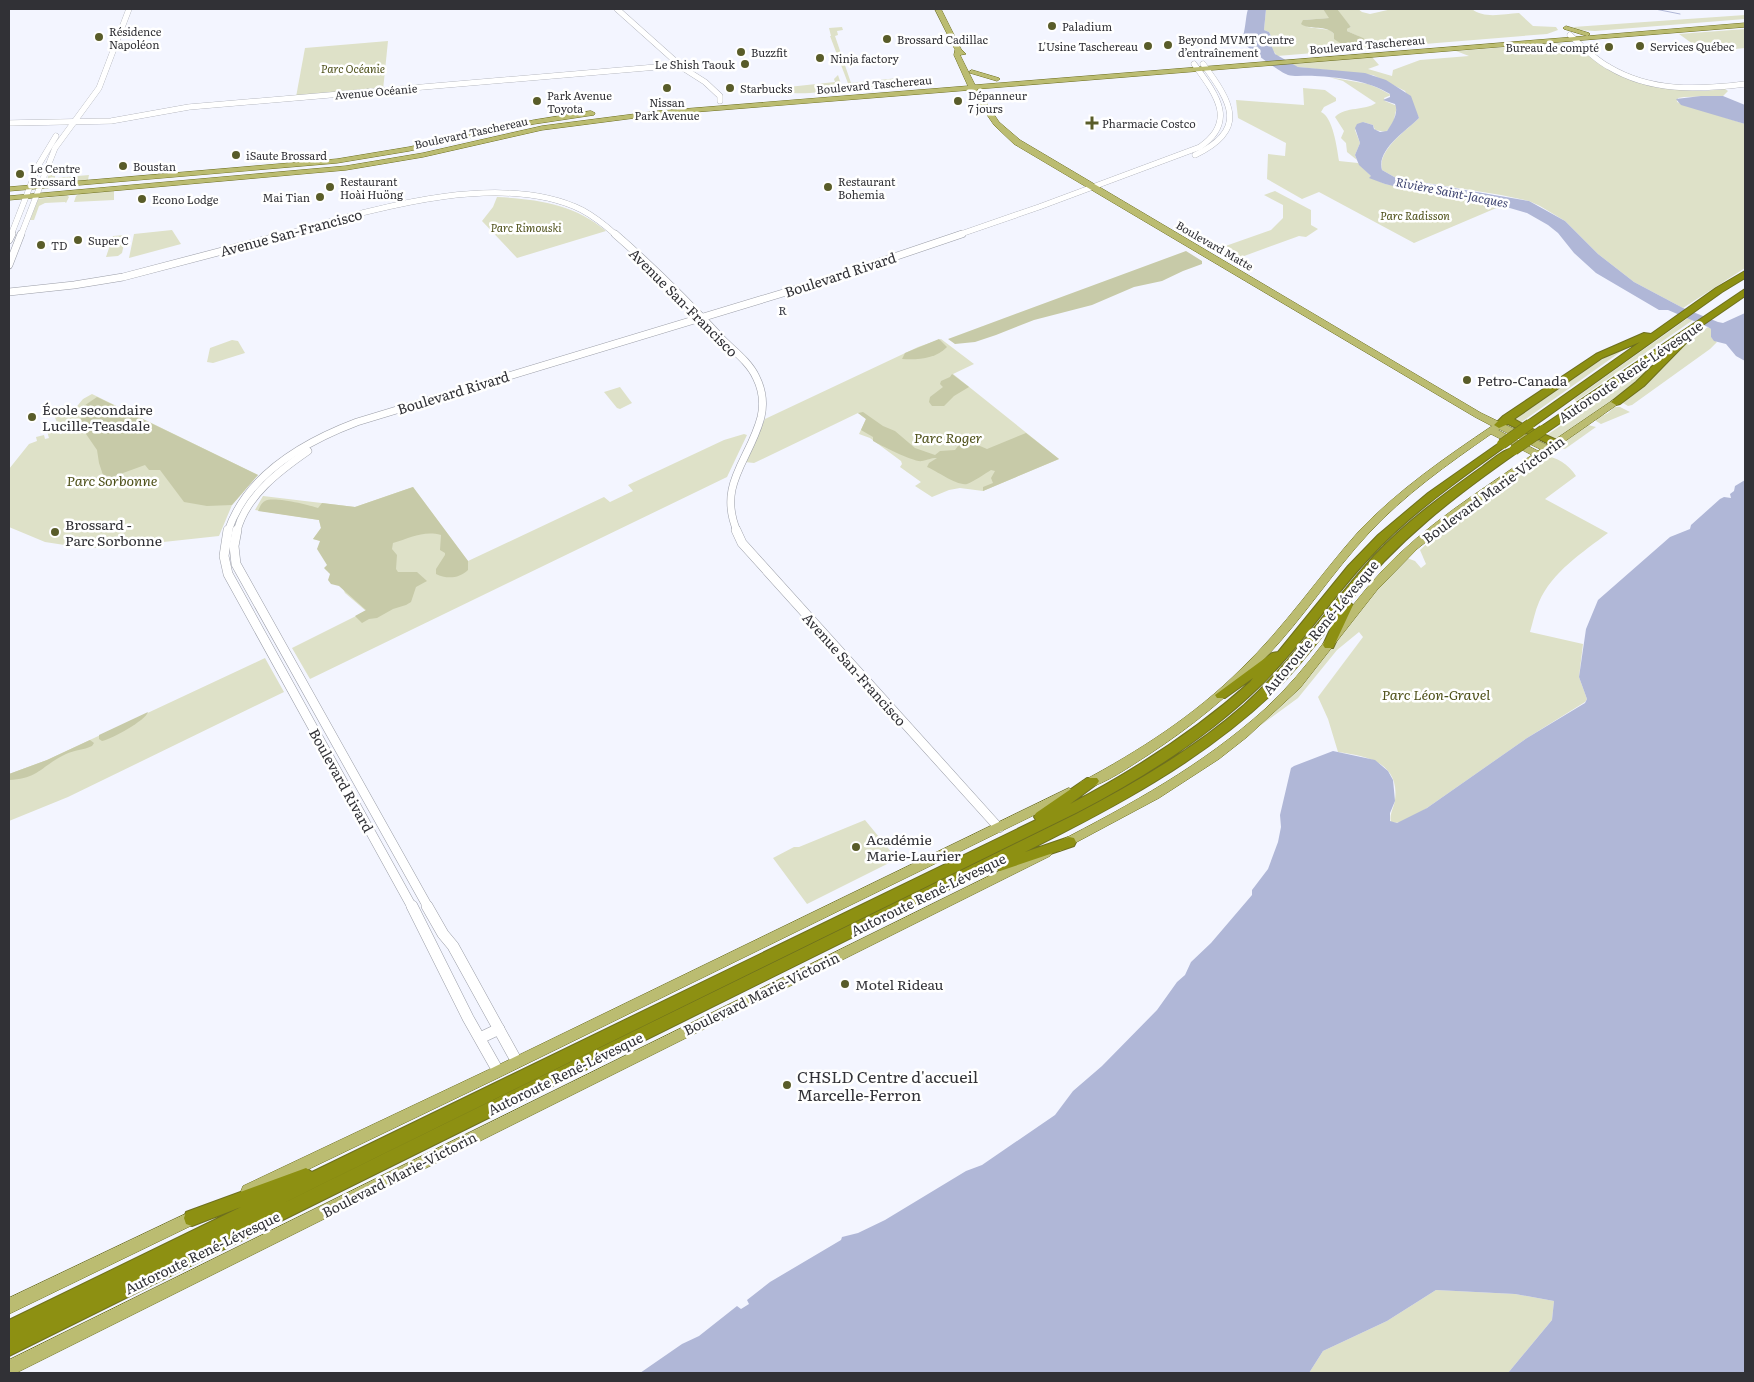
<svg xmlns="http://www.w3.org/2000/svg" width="1754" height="1382" font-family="Literata,serif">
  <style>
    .green { fill: #dee1c8 }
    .forest { fill: #c7caa8 }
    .water { fill: #b0b7d7 }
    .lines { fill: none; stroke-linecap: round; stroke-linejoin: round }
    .stream { stroke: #b0b7d7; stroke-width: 1 }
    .minor-far3-casing { stroke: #9a9da7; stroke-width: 6 }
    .minor-far2-casing { stroke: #9a9da7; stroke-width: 8 }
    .minor-far1-casing { stroke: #9a9da7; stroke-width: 10 }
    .minor-casing { stroke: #9a9da7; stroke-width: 12 }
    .major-casing { stroke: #6d6f1f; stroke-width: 1 }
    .highway-casing { stroke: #6d6f1f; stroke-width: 2 }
    .minor-far3 { stroke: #fff; stroke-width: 5.5 }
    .minor-far2 { stroke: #fff; stroke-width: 7 }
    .minor-far1 { stroke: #fff; stroke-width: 9 }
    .minor { stroke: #fff; stroke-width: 11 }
    .major { fill: #bbbc71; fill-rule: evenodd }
    .highway { fill: #8d9012; fill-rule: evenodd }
    .highway-bridge-casing { stroke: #6d6f1f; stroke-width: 11; stroke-linecap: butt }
    .highway-bridge { stroke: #8d9012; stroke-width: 10 }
    .poi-dot { fill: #595c29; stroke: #fff; stroke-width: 2 }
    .labels { text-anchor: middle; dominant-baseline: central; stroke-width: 5; stroke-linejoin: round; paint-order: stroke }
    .far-poi-label { font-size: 11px; fill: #313136; stroke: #fff; text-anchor: start }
    .far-street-label { font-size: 11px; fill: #313136; stroke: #fff }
    .far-park-label { font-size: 11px; font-style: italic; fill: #4e5019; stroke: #fff }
    .far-water-label { font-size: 12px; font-style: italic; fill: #3d4370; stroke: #fff }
    .far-neighbourhood-label { font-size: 12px; letter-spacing: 1px; fill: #41434c; stroke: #fff }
    .street-label { font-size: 14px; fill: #313136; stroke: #fff }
    .poi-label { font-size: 14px; fill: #313136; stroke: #fff; text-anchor: start }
    .park-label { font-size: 14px; font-style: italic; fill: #4e5019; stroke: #fff }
    .near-poi-label { font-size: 16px; fill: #313136; stroke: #fff; text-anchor: start }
  </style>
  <rect width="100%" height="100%" fill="#f3f5ff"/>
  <g class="green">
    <path d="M1266,9H1323L1330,18L1303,20L1307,27L1330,30L1334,34V36H1358L1347,31V29L1351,27L1335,9H1358L1362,12L1370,14L1392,9H1472C1484,19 1503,14 1519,13L1533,26L1556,27L1558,30L1547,34L1277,56L1268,43L1273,40L1269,32L1264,30Z"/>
    <path d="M1745,15V19L1595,31L1578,30L1573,27Z"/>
    <path d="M842,27L843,30L837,31L838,35L835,36L851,83L898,78L903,84L857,88L849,86L830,36H831L829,28Z"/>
    <path d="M1745,29V48L1704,52L1679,34Z"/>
    <path d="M388,41L383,90L296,97L305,48Z"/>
    <path d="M1560,43L1581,49L1600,63L1670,89L1704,91L1725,89L1728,91L1723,96L1684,97L1678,98L1677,102L1745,124V268L1683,308L1634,282L1598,254L1565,221L1540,206L1529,201L1501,195L1396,178L1382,170C1377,150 1406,131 1419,118L1405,91L1373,75L1298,67L1291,64L1372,57L1379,65L1368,69L1392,76L1393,70L1420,60L1469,56L1456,51Z"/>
    <path d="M838,75L842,87L837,90C823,91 789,98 779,88L835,82L834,79Z"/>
    <path d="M1329,77L1368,84L1378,88L1391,95L1384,98L1385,101L1397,106L1393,124L1386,132L1375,130L1373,125L1363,122L1355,130L1360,143L1355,155L1357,160L1347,152L1346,143L1341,138L1344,131L1335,117C1346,106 1365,111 1376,103L1343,81Z"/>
    <path d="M1303,88L1325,90L1336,98V101L1324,107L1321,112C1333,117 1337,148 1339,161L1358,163L1374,179L1385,184L1479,199L1501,206L1414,243L1319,192L1302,199L1267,179L1268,154L1285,156L1286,143L1238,118L1236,100L1304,105Z"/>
    <path d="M57,166H59L55,167L52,176H55V178L89,175L88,180L46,183L51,167Z"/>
    <path d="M114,191V200L74,202L76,196L79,194Z"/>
    <path d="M1275,191L1311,210V225L1318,229L1306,237L1299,236L1236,259L1217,249L1271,230L1283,218V205L1264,195Z"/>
    <path d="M67,195L69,197L66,203L65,202L45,203L39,206L34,220H38H30L38,199Z"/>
    <path d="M497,197C537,199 575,204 606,231L517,258L482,221L493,207Z"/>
    <path d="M172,230L181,244L129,258L134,234Z"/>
    <path d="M126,235L122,253L118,256L106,257L113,236Z"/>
    <path d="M1688,318L1693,320L1576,401L1574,399Z"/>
    <path d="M1708,327L1711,329V337L1717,342L1710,349L1632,405L1628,406L1623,403L1622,401L1681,348Z"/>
    <path d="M941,339L974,364L953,374L1059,459L983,491L960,488L949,490L932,497L915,486L921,482L900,467L902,464L901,461L870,438L859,434L866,419L858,413L754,463L745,462L765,419L918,347Z"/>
    <path d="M232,340L238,341L245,353L213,363L207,362L210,348Z"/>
    <path d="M1626,348L1520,423L1514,422L1513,417L1606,355Z"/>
    <path d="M1648,366L1653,367L1633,386L1556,439L1544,437Z"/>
    <path d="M620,387L632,403L620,409L617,408L604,392Z"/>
    <path d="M92,394L258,475L232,505L219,536L108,548H84L45,542L9,527V469L29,444L37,441L36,437L44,435L45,439L49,438L46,428L57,425L60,434H62L53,413L61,410L73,411L83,399Z"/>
    <path d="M1614,407H1620L1630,412L1601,424L1596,421L1597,418L1608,413Z"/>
    <path d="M1588,425L1596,427L1565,449L1556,448Z"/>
    <path d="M744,434L747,435L727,477L310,679L292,648L366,611L345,593L321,541L313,539L321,528L319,520L255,510L263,496L355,507L413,487L468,561L604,497L610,502L633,491L628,485L724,440Z"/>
    <path d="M1541,456C1554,455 1569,464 1576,476L1545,499L1608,533C1583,552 1552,572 1539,602C1535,611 1533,622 1530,632L1583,644L1579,677L1587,699L1585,702L1527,738L1427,808C1418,814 1403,826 1391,822C1389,814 1394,808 1395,800C1400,762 1366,756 1338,752L1328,719L1318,697L1363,637L1359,632L1337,650L1298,698L1250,733L1298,688L1381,584L1407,558L1415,561L1421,568L1426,564L1420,550L1459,514Z"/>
    <path d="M265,658L284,692L68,797L9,821V774L47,760Z"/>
    <path d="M865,820L897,859L807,904L773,858L794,847H799Z"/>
    <path d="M1436,1290L1515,1294L1554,1301L1552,1320L1508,1373H1309L1323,1351L1387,1321Z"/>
  </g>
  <g class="forest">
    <path d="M1323,9H1337L1351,27L1347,29V31L1363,38L1368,42L1343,45L1334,39V34C1326,24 1311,31 1301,24L1303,20L1329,18Z"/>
    <path d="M1186,251L1202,261V264L1183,271L1162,281L1134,287L1092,305L1034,320L996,335L975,342L955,344L948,339Z"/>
    <path d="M939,339L947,347C936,359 917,360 902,359L905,353Z"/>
    <path d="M952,374L969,387L954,396L944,406H932L929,402L930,397L943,387L940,384L941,381L950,377Z"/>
    <path d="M97,397L258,475L232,505L207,506L184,502L160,470H149L145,465L112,477L103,475L99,463L97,450L86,434L78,410Z"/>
    <path d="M863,412L883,426L895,431L915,448L935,455L940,451L955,450L961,442L966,440L987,449L1026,433L1059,459L983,491V487L993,483L991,478L995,471L991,470C984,474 975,481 967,484C957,486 937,471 927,467L929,463L937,458C929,458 929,460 922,461C915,463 880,445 873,441V437L861,430L866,419L858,413Z"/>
    <path d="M413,487L468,561V570C459,579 446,579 436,574V569L445,555V553L440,550L441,535C424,530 410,538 393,543L392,549L397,555L396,569L398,572H417L427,581L416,587L411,602L406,605L393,609L377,618L369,619L362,623L355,616L366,610L339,586L331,584L328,580L330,574L324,568L327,565L317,549L320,541L313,539L321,528L319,520L258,511C260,507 261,503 265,501C273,496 309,505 318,508L322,503L355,507Z"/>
    <path d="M148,712C146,720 112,739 102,741L99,739V735Z"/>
    <path d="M90,740L94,743L92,746C84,750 74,750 66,754C42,765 39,779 9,780V774L47,760Z"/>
  </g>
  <g class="water">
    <path d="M1248,9H1266L1264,30L1269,32L1273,40L1268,43L1271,45L1275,54L1298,67L1365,73L1386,80L1411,96L1419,118C1406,131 1376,150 1382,170L1396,178L1529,201L1565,221L1598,254L1634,282L1683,308L1718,322L1723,323L1745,313V361L1736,356L1726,344L1714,341L1711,337V329L1708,327L1668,310H1659L1596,273L1574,253L1558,233L1548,225L1527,213L1479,199L1410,190L1385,184L1369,178L1371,176L1359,165L1355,155L1360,143L1355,128L1357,124L1363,122L1373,125L1374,129L1380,132L1387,131C1392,124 1399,113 1395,104L1383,100L1390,97V94C1369,81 1339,77 1315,76C1306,75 1296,77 1288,75C1279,72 1248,48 1241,41C1246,31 1245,19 1248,9Z"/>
    <path d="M1701,96H1723L1745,105V124L1681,105L1676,99Z"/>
    <path d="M1745,480V1373H1508L1552,1320L1554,1301L1515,1294L1436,1290L1387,1321L1323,1351L1309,1373H640L682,1344L699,1336L737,1306L741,1309L749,1304L747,1300L770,1282L841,1240L842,1237L858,1233L885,1220L966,1171L982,1165L1055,1115L1073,1091L1102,1066L1157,1010L1177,982L1185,975L1191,962L1211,943L1252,895V890L1268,869L1278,842L1281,827L1280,815L1291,768L1294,766L1333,751L1375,760L1388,771L1393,780L1395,801L1390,813V821L1397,823L1427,808L1527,738L1585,703L1587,699L1579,677L1586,629L1598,600L1670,537L1690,529L1691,525L1720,499L1724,497L1731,498L1730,494L1734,491L1735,486Z"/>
  </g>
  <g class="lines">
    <path class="stream" d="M1655,9L1680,14"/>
    <defs>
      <g id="minor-far3">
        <path d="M617,9L683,68L705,82L720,96V101"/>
        <path d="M1570,35C1582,46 1594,59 1609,67C1651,92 1698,90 1745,84"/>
        <path d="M9,123L111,121L189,107L680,65"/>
        <path d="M1195,155C1248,130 1232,103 1203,64"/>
        <path d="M11,235L38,166L56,136"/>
        <path d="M21,235L55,148L99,88L129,9"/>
        <path d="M283,235C368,211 498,169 582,210C595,217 606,226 616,235"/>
        <path d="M958,235L1039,207L1200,147C1238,121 1215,93 1194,64"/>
      </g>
      <g id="minor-far2">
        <path d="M615,234C653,267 689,303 723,340C734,351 749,362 756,377C762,389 764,404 761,417C750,460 717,484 737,531"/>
        <path d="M9,240L12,234"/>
        <path d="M9,265L21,234"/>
        <path d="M9,292L74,285L123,277L287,234"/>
        <path d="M228,531C247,474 304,442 357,422L826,280L962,234"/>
        <path d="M237,531C246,496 279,471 308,451"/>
      </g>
      <g id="minor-far1">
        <path d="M228,530L224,556L228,574L412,907"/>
        <path d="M237,530L234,546L236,564L428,907"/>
        <path d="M736,530L742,543L999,828"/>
      </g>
      <g id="minor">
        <path d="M412,906L468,1018L498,1071"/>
        <path d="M427,906L443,934L453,946L517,1062"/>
        <path d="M480,1038L499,1029"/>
      </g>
      <g id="major">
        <path d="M935,9H941L961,49L966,54L960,55L975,85L1587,36L1564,29L1563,28L1566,26L1589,33L1590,34L1588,36L1745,23V27L977,89L999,122L1020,140L1481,413L1547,445L1613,400H1619L1621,402L1465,511L1417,549L1377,590L1300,688L1247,737L1219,759L1159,798L1060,851L1056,849L1054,846L1056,843C1130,805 1203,765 1265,709C1310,668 1341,615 1382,571C1425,525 1480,491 1532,455L1491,434C1448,464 1404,495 1368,534C1332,573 1303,618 1267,656C1232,694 1191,727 1148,755C1129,767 1107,783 1085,789L1081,788L1079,785L1081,782C1139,751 1194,716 1241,669C1285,627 1319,576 1359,531C1398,490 1446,457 1492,426L1475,417L1014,144L994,125L970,90L658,115L542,130L423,157L346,170L9,200V196L346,166L423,153L542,126L658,111L968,86L954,55L955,50ZM1499,429L1540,449L1538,451L1498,430Z"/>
        <path d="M972,70L999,78L1000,79L997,81L970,73L969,72Z"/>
        <path d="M591,111L595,113L594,115L534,124L409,151L337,163L9,191V187L337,159L409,147L534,120Z"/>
        <path d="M1069,788L1073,790L1075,793L1073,796L498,1078L253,1196L248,1198L243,1196L241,1191L243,1186L488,1070Z"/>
        <path d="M1046,848L1050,850L1052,853L1050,856L16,1373H9V1360Z"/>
        <path d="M198,1208L203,1210L206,1215L203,1220L9,1314V1298Z"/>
      </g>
      <g id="highway">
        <path d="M1745,271V278L1722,292L1534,426L1528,427L1539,432V428L1745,289V296L1681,340L1686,343L1684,345L1644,386L1620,404L1616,405L1611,402L1636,382L1673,346L1547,432L1541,433L1559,441L1560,443L1559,445H1551L1508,424L1499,428L1494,425L1503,416L1596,354L1644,333L1651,334L1716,288ZM1640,342L1526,422V426L1514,419L1602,358Z"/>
        <path d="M1502,441L1506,442L1507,444L1506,446C1459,480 1411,513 1371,556C1331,598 1300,648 1258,688C1205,739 1143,778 1078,812L251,1219L1076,814C1135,783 1194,749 1244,705C1294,660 1329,605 1374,556C1406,522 1444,494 1482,467C1491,461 1507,445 1518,448L1519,450L1518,452C1455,496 1396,541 1349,602L1353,605L1333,648H1325L1323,645L1334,621C1315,646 1295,671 1272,694C1200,762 1113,808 1025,852L1069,837L1074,838L1076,842L1074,846L1000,871L994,867L9,1356V1320L241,1207L192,1226L186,1224L184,1218L186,1212L306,1168L312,1172L1036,820L1034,817L1036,813L1087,778H1097L1099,781L1097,784L1070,804C1135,770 1195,731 1250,682L1253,678L1225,698H1217L1215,695L1272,653L1278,652L1348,566L1378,535L1428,493Z"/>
      </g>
    </defs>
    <use href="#minor-far3" class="minor-far3-casing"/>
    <use href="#minor-far2" class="minor-far2-casing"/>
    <use href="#minor-far1" class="minor-far1-casing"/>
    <use href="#minor" class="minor-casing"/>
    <use href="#major" class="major-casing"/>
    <use href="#highway" class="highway-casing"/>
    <use href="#minor-far3" class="minor-far3"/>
    <use href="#minor-far2" class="minor-far2"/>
    <use href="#minor-far1" class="minor-far1"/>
    <use href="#minor" class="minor"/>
    <use href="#major" class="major"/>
    <use href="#highway" class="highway"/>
    <defs>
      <g id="highway-bridge">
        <path d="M1502,444L1530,424"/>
        <path d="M1514,450L1543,430"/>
      </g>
    </defs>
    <use href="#highway-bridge" class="highway-bridge-casing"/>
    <use href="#highway-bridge" class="highway-bridge"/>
  </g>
  <g class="poi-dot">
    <circle cx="1052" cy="26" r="5"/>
    <circle cx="99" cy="37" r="5"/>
    <circle cx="887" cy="39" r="5"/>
    <circle cx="1168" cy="45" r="5"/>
    <circle cx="1148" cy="46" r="5"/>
    <circle cx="1640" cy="46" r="5"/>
    <circle cx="1609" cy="47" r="5"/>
    <circle cx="741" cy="52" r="5"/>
    <circle cx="820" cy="58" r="5"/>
    <circle cx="745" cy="64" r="5"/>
    <circle cx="667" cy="88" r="5"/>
    <circle cx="730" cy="88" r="5"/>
    <circle cx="537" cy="101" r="5"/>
    <circle cx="958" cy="101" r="5"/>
    <path d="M1089.5 115.5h5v5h5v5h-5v5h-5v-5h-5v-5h5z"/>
    <circle cx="236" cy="155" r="5"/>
    <circle cx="123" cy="166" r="5"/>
    <circle cx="20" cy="174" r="5"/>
    <circle cx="330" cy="187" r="5"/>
    <circle cx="828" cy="187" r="5"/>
    <circle cx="320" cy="197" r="5"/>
    <circle cx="142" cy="199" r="5"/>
    <circle cx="78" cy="240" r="5"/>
    <circle cx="41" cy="245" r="5"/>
    <circle cx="1467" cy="380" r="5"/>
    <circle cx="32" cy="417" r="5"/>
    <circle cx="55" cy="532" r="5"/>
    <circle cx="856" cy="847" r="5"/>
    <circle cx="845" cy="984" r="5"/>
    <circle cx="787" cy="1085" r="5"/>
  </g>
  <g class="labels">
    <g class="far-poi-label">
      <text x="1062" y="26">Paladium</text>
      <text x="109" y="31">Résidence<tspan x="109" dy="13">Napoléon</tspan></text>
      <text x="897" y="39">Brossard Cadillac</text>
      <text x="1178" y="39">Beyond MVMT Centre<tspan x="1178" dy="13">d’entraînement</tspan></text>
      <text x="1138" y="46" text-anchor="end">L'Usine Taschereau</text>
      <text x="1650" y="46">Services Québec</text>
      <text x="1599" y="47" text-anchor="end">Bureau de compté</text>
      <text x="751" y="52">Buzzfit</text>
      <text x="830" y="58">Ninja factory</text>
      <text x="735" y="64" text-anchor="end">Le Shish Taouk</text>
      <text x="740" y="88">Starbucks</text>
      <text x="547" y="95">Park Avenue<tspan x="547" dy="13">Toyota</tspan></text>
      <text x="968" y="95">Dépanneur<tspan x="968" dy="13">7 jours</tspan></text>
      <text x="667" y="102" text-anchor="middle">Nissan<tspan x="667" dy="13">Park Avenue</tspan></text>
      <text x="1102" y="123">Pharmacie Costco</text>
      <text x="246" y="155">iSaute Brossard</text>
      <text x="133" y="166">Boustan</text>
      <text x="30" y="168">Le Centre<tspan x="30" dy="13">Brossard</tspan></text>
      <text x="340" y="181">Restaurant<tspan x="340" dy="13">Hoài Huöng</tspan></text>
      <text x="838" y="181">Restaurant<tspan x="838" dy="13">Bohemia</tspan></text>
      <text x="310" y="197" text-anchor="end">Mai Tian</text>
      <text x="152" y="199">Econo Lodge</text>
      <text x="88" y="240">Super C</text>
      <text x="51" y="245">TD</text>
    </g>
    <g class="far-street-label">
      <text transform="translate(1367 44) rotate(-5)">Boulevard Taschereau</text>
      <text transform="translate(874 84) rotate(-5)">Boulevard Taschereau</text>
      <text transform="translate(376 91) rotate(-5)">Avenue Océanie</text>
      <text transform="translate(471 132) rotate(-12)">Boulevard Taschereau</text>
      <text transform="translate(1215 245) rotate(30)">Boulevard Matte</text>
    </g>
    <g class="far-park-label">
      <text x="353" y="68">Parc Océanie</text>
      <text x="1415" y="215">Parc Radisson</text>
      <text x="526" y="227">Parc Rimouski</text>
    </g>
    <g class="far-water-label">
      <text transform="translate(1452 192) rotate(11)">Rivière Saint-Jacques</text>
    </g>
    <g class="far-neighbourhood-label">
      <text x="783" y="310">R</text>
    </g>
    <g class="street-label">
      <text transform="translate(291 232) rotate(-15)">Avenue San-Francisco</text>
      <text transform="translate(840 274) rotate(-18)">Boulevard Rivard</text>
      <text transform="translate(684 302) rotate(45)">Avenue San-Francisco</text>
      <text transform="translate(1630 371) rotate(-34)">Autoroute René-Lévesque</text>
      <text transform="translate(453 392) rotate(-17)">Boulevard Rivard</text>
      <text transform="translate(1493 489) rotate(-36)">Boulevard Marie-Victorin</text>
      <text transform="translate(1320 627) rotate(-50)">Autoroute René-Lévesque</text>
      <text transform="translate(855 669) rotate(48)">Avenue San-Francisco</text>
      <text transform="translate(342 780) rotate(61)">Boulevard Rivard</text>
      <text transform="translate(928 894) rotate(-26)">Autoroute René-Lévesque</text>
      <text transform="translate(761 993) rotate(-26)">Boulevard Marie-Victorin</text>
      <text transform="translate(565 1073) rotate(-26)">Autoroute René-Lévesque</text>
      <text transform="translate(399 1174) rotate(-27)">Boulevard Marie-Victorin</text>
      <text transform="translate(202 1252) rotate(-26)">Autoroute René-Lévesque</text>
    </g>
    <g class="poi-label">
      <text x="1477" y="380">Petro-Canada</text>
      <text x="42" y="409">École secondaire<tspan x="42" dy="16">Lucille-Teasdale</tspan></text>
      <text x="65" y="524">Brossard -<tspan x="65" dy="16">Parc Sorbonne</tspan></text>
      <text x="866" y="839">Académie<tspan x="866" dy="16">Marie-Laurier</tspan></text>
      <text x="855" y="984">Motel Rideau</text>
    </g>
    <g class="park-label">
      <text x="948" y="437">Parc Roger</text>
      <text x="112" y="480">Parc Sorbonne</text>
      <text x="1436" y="694">Parc Léon-Gravel</text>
    </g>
    <g class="near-poi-label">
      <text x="797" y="1076">CHSLD Centre d'accueil<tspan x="797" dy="18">Marcelle-Ferron</tspan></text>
    </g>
  </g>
  <rect width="1754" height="1382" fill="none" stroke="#313136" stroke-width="20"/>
</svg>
